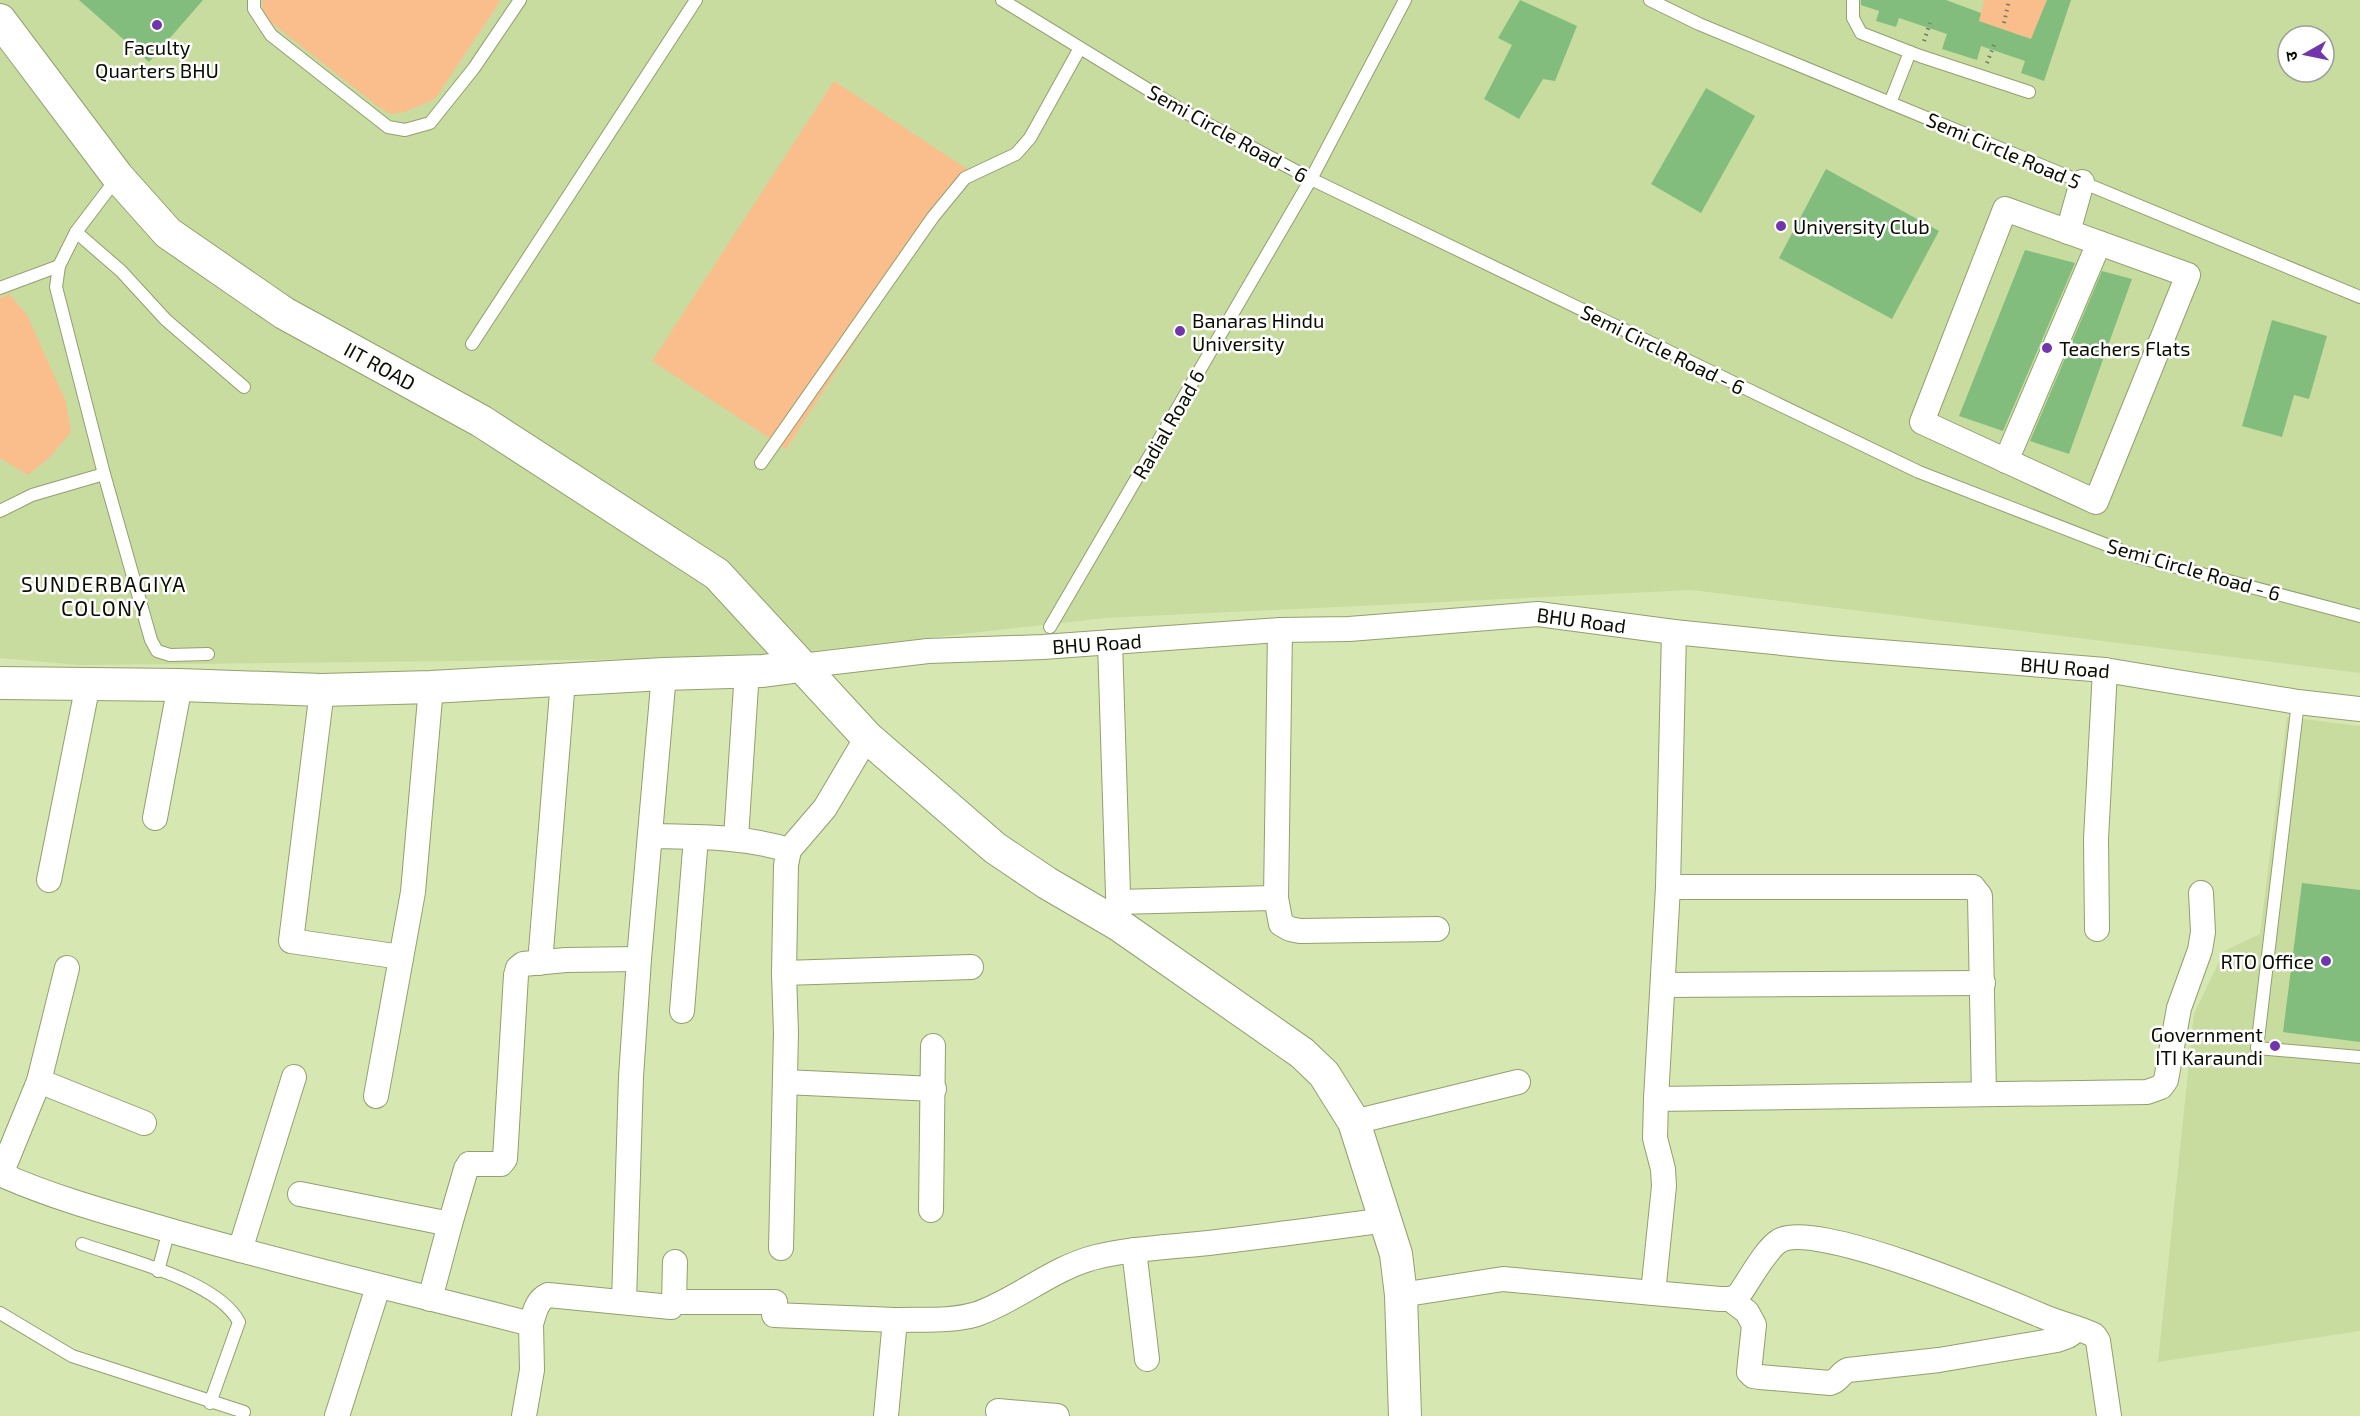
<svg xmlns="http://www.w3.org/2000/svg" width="2360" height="1416" font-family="'Exo 2','Noto Sans Devanagari',sans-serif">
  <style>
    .built { fill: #c9dca0; fill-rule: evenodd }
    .green { fill: #f9be8b }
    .building { fill: #82bd7d }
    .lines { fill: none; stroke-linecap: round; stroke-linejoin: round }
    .service-casing { stroke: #91a06e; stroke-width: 14 }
    .minor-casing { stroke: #91a06e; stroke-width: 26 }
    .tertiary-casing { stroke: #91a06e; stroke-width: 34 }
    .path { stroke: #727d5b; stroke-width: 4; stroke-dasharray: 1.5 4.5; stroke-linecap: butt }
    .service { stroke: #fff; stroke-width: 12 }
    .minor { stroke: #fff; stroke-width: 24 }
    .tertiary { stroke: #fff; stroke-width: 32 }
    .poi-dot { fill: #7136ac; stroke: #fff; stroke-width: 2 }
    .labels { text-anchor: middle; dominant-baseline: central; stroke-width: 5; stroke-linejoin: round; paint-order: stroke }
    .poi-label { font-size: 20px; fill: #090e00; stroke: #fff; text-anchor: start }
    .street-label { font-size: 20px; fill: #090e00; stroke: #fff }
    .neighbourhood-label { font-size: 21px; letter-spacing: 1.5px; fill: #090e00; stroke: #fff }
  </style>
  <rect width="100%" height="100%" fill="#d6e7b2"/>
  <g class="built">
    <path d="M0,0H2360V673L1692,590L1105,618L750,658L78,665L0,658ZM2288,36H2324V72H2288Z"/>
    <path d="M2287,717L2360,726V1331L2158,1362L2194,1014L2224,951L2260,934Z"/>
  </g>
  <g class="green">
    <path d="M262,0H501L435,99L405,112L391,114L380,108L264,17Z"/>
    <path d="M1984,0H2047L2031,39L1979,21Z"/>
    <path d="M834,81L967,169L786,449L652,361Z"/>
    <path d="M9,294L27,315L66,402L71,432L48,459L28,475L0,458V298Z"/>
  </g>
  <g class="building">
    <path d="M79,0H203L149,62Z"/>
    <path d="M1520,0L1577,26L1555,81L1543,79L1519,119L1484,99L1512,45L1498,38Z"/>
    <path d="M1861,0H1946L1981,13L1979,21L2031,39L2047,0H2071L2044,81L2021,73L2025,61L1981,46L1977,60L1942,49L1947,34L1899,18L1896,27L1876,21L1879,11L1861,5Z"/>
    <path d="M1706,88L1755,116L1701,213L1651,184Z"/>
    <path d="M1826,169L1939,231L1892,319L1779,258Z"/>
    <path d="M2025,250L2075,263L2003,431L1959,416Z"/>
    <path d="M2102,271L2132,279L2069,454L2030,441Z"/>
    <path d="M2272,320L2327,336L2309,399L2294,395L2282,437L2242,426Z"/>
    <path d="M2302,883L2360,890V1042L2283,1032Z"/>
  </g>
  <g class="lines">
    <defs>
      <g id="service">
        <path d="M254,0V9L271,35L388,127L405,130L430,123L474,68L520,0"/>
        <path d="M1002,0L1183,111L1311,179L1919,472L2138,557L2360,616"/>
        <path d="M1650,0L1699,24L2360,297"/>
        <path d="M1853,0V18L1861,33L1920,56L2029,92"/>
        <path d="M1890,103L1910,52"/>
        <path d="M117,178L76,232L59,266L56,287L104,474L151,640L157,651L170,655L208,654"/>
        <path d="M76,232L121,271L166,320L244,387"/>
        <path d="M0,288L59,266"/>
        <path d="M472,344L696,0"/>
        <path d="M761,463L933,217L965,178L1016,154L1030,138L1080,48"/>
        <path d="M0,511L32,495L104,474"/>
        <path d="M1050,627L1311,179L1405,0"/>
        <path d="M2298,702L2257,1048L2360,1057"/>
        <path d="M82,1244C125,1259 218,1281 239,1322L210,1403"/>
        <path d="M158,1271L169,1230"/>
        <path d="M0,1313L72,1356L244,1412"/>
      </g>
      <g id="minor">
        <path d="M2005,209L2188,275L2096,502L1922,422Z"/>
        <path d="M2068,232L2082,182"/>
        <path d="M2006,461L2099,243"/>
        <path d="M1280,630L1276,898L1281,924L1290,929L1300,931L1437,929"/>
        <path d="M1674,632L1668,887L1656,1099L2147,1092L2161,1087L2166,1080L2179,1008L2200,950L2203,932L2201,893"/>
        <path d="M1110,642L1119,925"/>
        <path id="s1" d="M801,666L928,651L1043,647L1280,630L1349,629L1538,614L1674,632L1831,648L2105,670L2298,702L2360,709"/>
        <path d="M322,690L291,941L401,957"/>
        <path d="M155,818L180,685"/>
        <path d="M650,836C697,837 743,836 789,850"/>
        <path d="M736,838L747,671"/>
        <path d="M49,880L88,684"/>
        <path d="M1668,887H1973L1980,896L1984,1094"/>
        <path d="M1118,902L1276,898"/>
        <path d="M2097,929L2096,839L2105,670"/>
        <path d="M540,963L563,680"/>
        <path d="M784,973L971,967"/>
        <path d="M1664,985L1983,983"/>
        <path d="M682,1011L696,837"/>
        <path d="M39,1081L144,1123"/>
        <path d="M785,1082L934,1089"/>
        <path d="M376,1096L413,892L431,687"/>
        <path d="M1354,1122L1518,1082"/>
        <path d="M0,1174C58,1200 121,1216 182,1234C298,1267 415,1294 531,1324L532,1370L524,1416"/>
        <path d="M1,1174L39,1081L67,968"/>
        <path d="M300,1194L450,1224L430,1299"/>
        <path d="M931,1210L933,1046"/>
        <path d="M450,1224L466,1169L469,1164H501L505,1159L516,975L518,968L523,964L566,960L639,959"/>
        <path d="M781,1248L786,1033L784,973L786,865L789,850L825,808L867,737"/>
        <path d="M240,1250L294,1077"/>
        <path d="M1134,1250L1147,1359"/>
        <path d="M1653,1293L1720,1299H1730L1738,1296C1749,1281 1765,1250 1779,1241C1815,1219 2004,1300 2047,1318C2062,1324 2079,1328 2094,1335L2098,1341L2109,1416"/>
        <path d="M1401,1295L1503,1279L1653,1293L1664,1186L1663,1169L1655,1138L1656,1099"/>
        <path d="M1730,1299L1747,1312L1754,1325L1749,1372L1753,1376L1760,1377L1830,1383C1839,1381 1840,1373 1848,1370L1939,1360L2057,1340L2068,1336L2078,1329"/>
        <path d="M624,1302L631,1077L639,959L664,674"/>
        <path d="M674,1302H775"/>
        <path d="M774,1315L895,1320"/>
        <path d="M531,1324C535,1312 536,1301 548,1295L671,1307L674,1302L675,1262"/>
        <path d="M998,1411L1057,1416"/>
        <path d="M337,1416L378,1287"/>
        <path d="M886,1416L895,1320C921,1319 951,1322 977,1314C1019,1299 1052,1268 1096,1257C1133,1248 1172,1247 1209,1243C1268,1236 1327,1228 1386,1220"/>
      </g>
      <g id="tertiary">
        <path id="s2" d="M0,20L118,177L168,233L284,313L481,421L717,574L867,737L995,848L1047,883L1119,925L1302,1053L1324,1074L1354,1122L1396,1254L1401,1295L1405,1416"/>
        <path d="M0,683L180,685L322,690L431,687L664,674L763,671L801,666"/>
      </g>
    </defs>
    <use href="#service" class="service-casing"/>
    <use href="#minor" class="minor-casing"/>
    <use href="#tertiary" class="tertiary-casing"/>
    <g class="path">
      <path d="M2004,23L2009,0"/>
      <path d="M1924,41L1930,23"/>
      <path d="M1987,63L1994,45"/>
    </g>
    <use href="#service" class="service"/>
    <use href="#minor" class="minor"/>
    <use href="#tertiary" class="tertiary"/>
  </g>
  <g class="poi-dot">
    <circle cx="157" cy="25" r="6"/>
    <circle cx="1781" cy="226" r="6"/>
    <circle cx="1180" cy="331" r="6"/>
    <circle cx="2047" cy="348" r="6"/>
    <circle cx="2326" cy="961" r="6"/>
    <circle cx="2275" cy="1046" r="6"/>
  </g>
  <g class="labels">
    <g class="poi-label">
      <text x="157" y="47" text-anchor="middle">Faculty<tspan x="157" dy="23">Quarters BHU</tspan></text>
      <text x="1793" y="226">University Club</text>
      <text x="1192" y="320">Banaras Hindu<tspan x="1192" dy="23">University</tspan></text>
      <text x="2059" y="348">Teachers Flats</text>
      <text x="2314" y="961" text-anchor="end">RTO Office</text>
      <text x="2263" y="1034" text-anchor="end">Government<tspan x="2263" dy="23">ITI Karaundi</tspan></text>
    </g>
    <g class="street-label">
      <text transform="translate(1228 133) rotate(29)">Semi Circle Road - 6</text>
      <text transform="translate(2004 150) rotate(23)">Semi Circle Road 5</text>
      <text transform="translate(1663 349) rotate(26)">Semi Circle Road - 6</text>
      <text stroke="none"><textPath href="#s2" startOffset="522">IIT ROAD</textPath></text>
      <text transform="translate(1168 424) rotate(-60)">Radial Road 6</text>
      <text transform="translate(2194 569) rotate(16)">Semi Circle Road - 6</text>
      <text stroke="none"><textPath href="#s1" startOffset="783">BHU Road</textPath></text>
      <text stroke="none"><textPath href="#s1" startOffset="297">BHU Road</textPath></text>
      <text stroke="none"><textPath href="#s1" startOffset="1269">BHU Road</textPath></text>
    </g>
    <g class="neighbourhood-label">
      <text x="104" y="583">SUNDERBAGIYA<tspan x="104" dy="24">COLONY</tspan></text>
    </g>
  </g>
  <g transform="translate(2306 54) rotate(261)"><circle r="28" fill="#ffffff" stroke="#9d9f99" stroke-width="1.5"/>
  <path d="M0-4.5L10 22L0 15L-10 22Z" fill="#7136ac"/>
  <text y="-9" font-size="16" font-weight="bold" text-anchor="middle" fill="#090e00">उ</text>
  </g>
</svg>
